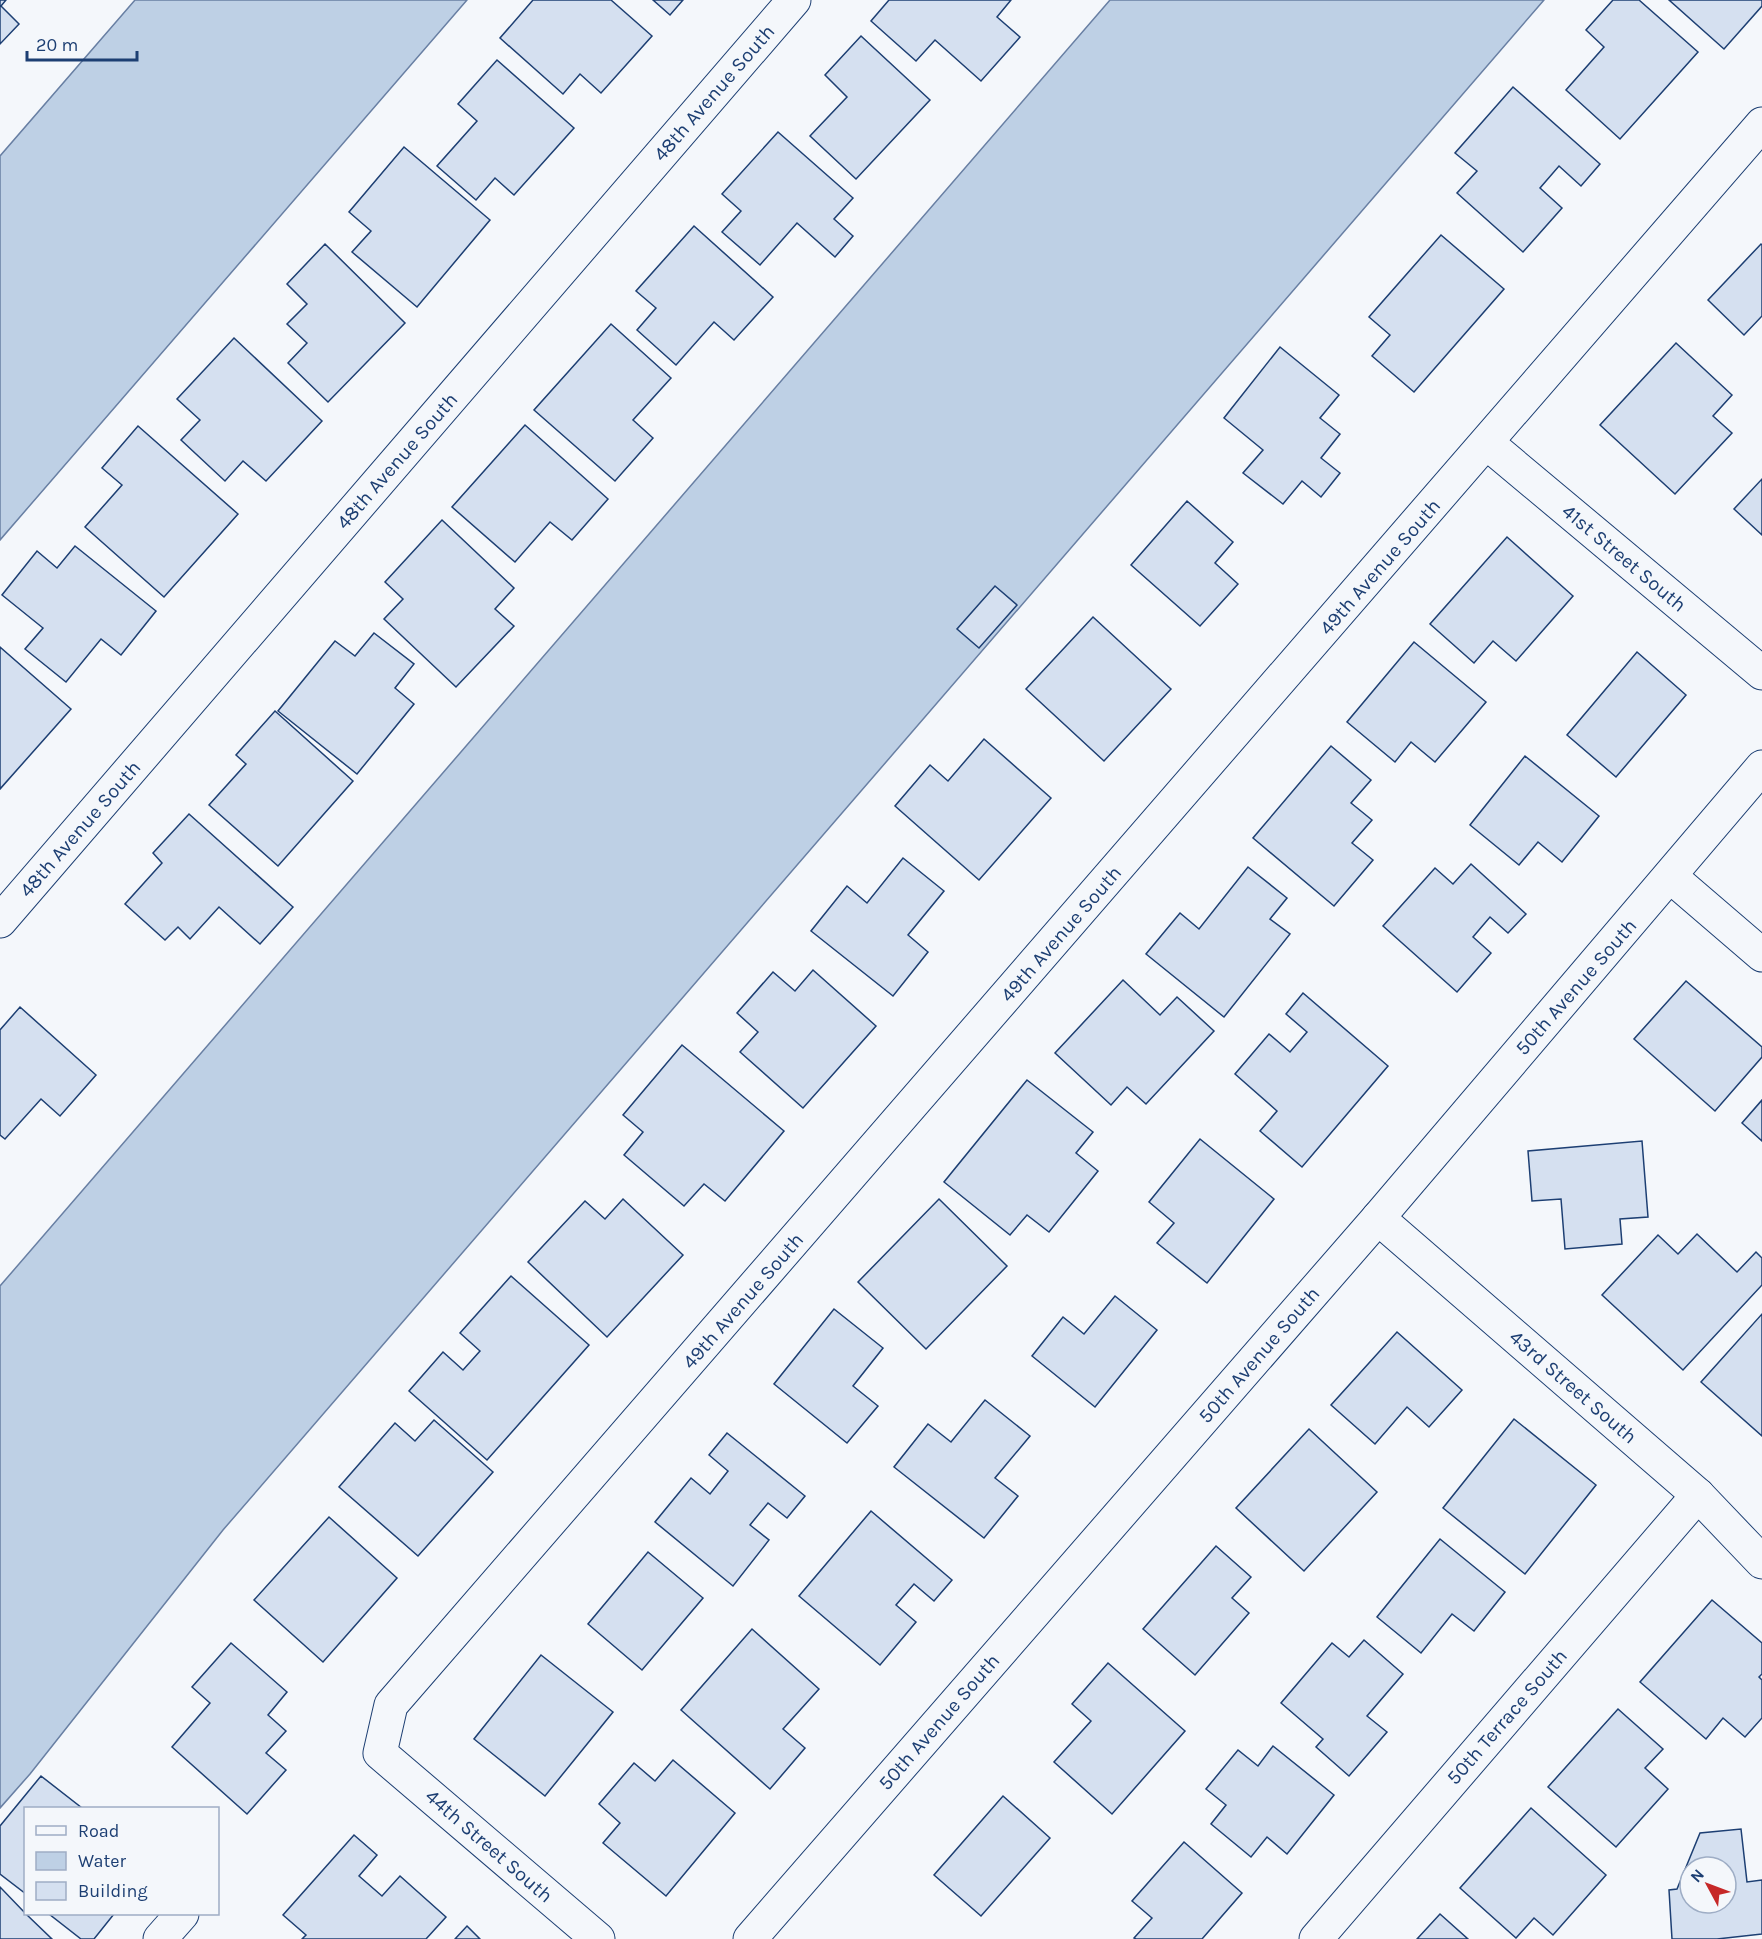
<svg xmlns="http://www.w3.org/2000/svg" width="1762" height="1939" font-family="Karla,sans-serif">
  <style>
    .water { fill: #bed0e5; stroke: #687fa3; stroke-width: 1.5 }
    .building { fill: #d5e0f0; stroke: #1d3f73; stroke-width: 1.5; fill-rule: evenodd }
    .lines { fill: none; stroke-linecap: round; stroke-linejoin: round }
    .street-casing { stroke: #1d3f73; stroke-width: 35 }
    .street { stroke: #f4f7fb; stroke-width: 33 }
    .labels { text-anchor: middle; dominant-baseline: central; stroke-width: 4.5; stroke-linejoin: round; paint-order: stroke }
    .street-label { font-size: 20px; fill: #1d3f73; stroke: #f4f7fb }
  </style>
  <rect width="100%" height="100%" fill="#f4f7fb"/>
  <g class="water">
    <path d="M135,0H467L0,540V156Z"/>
    <path d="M1110,0H1544L223,1530L30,1774L0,1808V1286Z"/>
  </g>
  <g class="building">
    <path d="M0,0H6L1,6L19,24L0,44Z"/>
    <path d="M533,0H611L652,36L601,93L580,74L563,94L500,38Z"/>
    <path d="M653,0H683L670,15Z"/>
    <path d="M889,0H1011L997,17L1020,37L981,81L935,40L916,61L871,21Z"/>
    <path d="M1613,0H1639L1698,52L1620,139L1566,90L1604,47L1586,30Z"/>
    <path d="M1669,0H1762V6L1724,49Z"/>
    <path d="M861,36L930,100L856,179L810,136L847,97L825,75Z"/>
    <path d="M497,60L574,128L514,195L495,178L476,200L437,166L477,121L458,104Z"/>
    <path d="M1513,87L1600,164L1581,186L1559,166L1540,188L1562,208L1523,252L1457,193L1477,171L1455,153Z"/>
    <path d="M778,132L853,198L834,219L853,236L835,257L797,223L760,265L722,232L741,211L722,194Z"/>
    <path d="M404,147L490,220L417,307L352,252L371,231L349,212Z"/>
    <path d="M694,226L773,297L734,340L714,322L676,365L637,330L656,308L636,291Z"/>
    <path d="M1441,235L1504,289L1414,392L1372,356L1390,335L1369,317Z"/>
    <path d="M325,244L405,323L328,402L288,363L307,343L287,324L307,304L287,284Z"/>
    <path d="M1761,244L1762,245V316L1744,335L1708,300Z"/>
    <path d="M611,324L671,378L633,420L653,438L615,481L534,410Z"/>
    <path d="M234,338L322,421L266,481L243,461L225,481L181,440L200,420L177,399Z"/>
    <path d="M1676,343L1732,395L1713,416L1732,433L1675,494L1600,425Z"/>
    <path d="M1280,347L1339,395L1320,418L1340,434L1321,458L1340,473L1321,497L1302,481L1283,504L1243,473L1263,450L1224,418Z"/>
    <path d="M525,425L608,499L572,540L550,522L515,562L452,507Z"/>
    <path d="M138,426L238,514L164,597L85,527L122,485L102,468Z"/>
    <path d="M1762,479V535L1734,509Z"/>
    <path d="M1187,501L1233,542L1215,563L1238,584L1200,626L1131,565Z"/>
    <path d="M442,520L514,588L495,609L514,626L456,687L384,619L403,599L385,582Z"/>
    <path d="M1507,537L1573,596L1516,661L1493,641L1474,663L1430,624Z"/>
    <path d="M75,546L156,611L121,655L101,639L66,682L25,649L43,628L2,595L37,551L57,568Z"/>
    <path d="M995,586L1017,605L979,648L957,629Z"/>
    <path d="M1093,617L1171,689L1104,761L1026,689Z"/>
    <path d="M374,633L414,664L395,688L414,704L357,774L278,711L335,641L355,656Z"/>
    <path d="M1414,642L1486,702L1435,762L1411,742L1395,762L1347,722Z"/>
    <path d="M0,647L71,709L0,789Z"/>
    <path d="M1637,652L1686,695L1616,777L1567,735Z"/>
    <path d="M275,711L353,781L278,866L209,805L246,764L236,755Z"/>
    <path d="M984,739L1051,798L979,880L895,806L930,765L948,781Z"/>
    <path d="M1331,746L1371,780L1351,803L1372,820L1352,843L1373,860L1334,906L1253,838Z"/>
    <path d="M1525,756L1599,816L1562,862L1538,842L1519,865L1470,825Z"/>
    <path d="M189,814L293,907L260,944L219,907L190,939L178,927L165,940L125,904L162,863L153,853Z"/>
    <path d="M903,858L944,891L908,935L928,952L893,996L811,931L847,886L867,903Z"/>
    <path d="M1471,864L1526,914L1508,933L1490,917L1473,937L1491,953L1457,992L1383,926L1435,868L1453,884Z"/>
    <path d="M1248,867L1287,898L1270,919L1290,934L1224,1017L1146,954L1180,913L1199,929Z"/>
    <path d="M813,970L876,1026L803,1108L740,1052L758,1032L737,1013L773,972L795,991Z"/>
    <path d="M1123,980L1160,1015L1177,997L1214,1031L1146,1104L1127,1087L1111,1105L1055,1053Z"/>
    <path d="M1686,981L1762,1047V1057L1715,1111L1634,1039Z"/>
    <path d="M1303,993L1388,1066L1302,1167L1260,1131L1277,1111L1235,1074L1269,1034L1290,1052L1307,1032L1286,1014Z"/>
    <path d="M20,1007L96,1075L60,1116L41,1099L5,1139L0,1135V1030Z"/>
    <path d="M682,1045L784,1131L725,1201L704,1184L684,1206L624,1155L643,1132L623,1115Z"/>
    <path d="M1027,1080L1093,1132L1076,1153L1098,1171L1049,1232L1027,1215L1010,1235L944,1182Z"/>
    <path d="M1762,1100V1141L1742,1123Z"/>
    <path d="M1200,1139L1274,1199L1207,1283L1157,1243L1174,1223L1149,1202Z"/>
    <path d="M1642,1141L1648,1217L1620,1219L1622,1244L1565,1249L1561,1199L1532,1201L1528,1151Z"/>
    <path d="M623,1199L683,1255L607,1337L528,1262L585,1201L605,1219Z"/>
    <path d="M939,1199L1007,1266L926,1349L858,1282Z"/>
    <path d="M1697,1234L1737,1272L1756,1252L1762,1258V1285L1683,1370L1602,1295L1658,1235L1678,1254Z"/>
    <path d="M511,1276L589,1345L487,1460L409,1391L443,1352L463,1370L480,1351L460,1333Z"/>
    <path d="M1115,1296L1157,1330L1095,1407L1032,1356L1063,1317L1084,1334Z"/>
    <path d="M834,1309L883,1348L853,1386L878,1406L847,1443L774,1384Z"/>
    <path d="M1762,1314V1436L1701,1382Z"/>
    <path d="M1397,1332L1462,1390L1429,1427L1407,1407L1375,1444L1331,1405Z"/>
    <path d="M985,1400L1030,1436L995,1478L1018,1496L984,1538L894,1467L928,1424L951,1442Z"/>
    <path d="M1514,1419L1596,1485L1525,1574L1443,1508Z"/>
    <path d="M434,1420L493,1472L418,1556L339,1487L395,1423L415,1441Z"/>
    <path d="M1309,1429L1377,1492L1304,1571L1236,1508Z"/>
    <path d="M727,1433L805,1496L787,1518L768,1503L750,1525L769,1540L733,1586L655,1522L691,1478L710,1494L728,1471L709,1455Z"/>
    <path d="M871,1511L952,1580L934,1601L914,1584L896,1605L916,1622L880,1665L799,1596Z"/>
    <path d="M329,1517L397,1578L323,1662L254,1600Z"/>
    <path d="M1440,1539L1505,1592L1474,1631L1452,1614L1421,1653L1377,1617Z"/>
    <path d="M1216,1546L1251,1577L1232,1598L1249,1613L1195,1675L1143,1629Z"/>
    <path d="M648,1552L703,1598L642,1670L588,1624Z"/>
    <path d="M1712,1600L1762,1643V1674L1759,1677L1762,1680V1718L1745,1737L1723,1718L1706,1739L1640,1682Z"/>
    <path d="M752,1629L819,1689L783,1729L805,1748L770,1789L681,1710Z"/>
    <path d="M1364,1640L1403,1674L1367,1716L1387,1732L1349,1776L1316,1747L1323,1739L1281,1703L1332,1643L1349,1657Z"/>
    <path d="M231,1643L287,1692L268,1715L286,1731L266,1753L286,1770L247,1814L172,1747L210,1703L192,1687Z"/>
    <path d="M541,1655L613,1712L545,1796L474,1739Z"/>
    <path d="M1108,1663L1185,1731L1112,1814L1054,1762L1091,1721L1072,1704Z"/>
    <path d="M1618,1709L1663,1749L1645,1768L1668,1789L1616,1847L1548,1787Z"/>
    <path d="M1273,1746L1334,1795L1287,1854L1267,1837L1251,1857L1211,1824L1226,1805L1206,1789L1238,1750L1258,1766Z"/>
    <path d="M673,1760L735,1813L666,1896L603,1843L620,1823L599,1804L634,1763L655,1781Z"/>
    <path d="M41,1776L82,1808H26V1894L0,1874V1826Z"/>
    <path d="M1003,1796L1050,1838L981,1916L934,1875Z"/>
    <path d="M1531,1808L1606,1875L1553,1935L1534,1918L1516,1938L1460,1888Z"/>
    <path d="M1741,1829L1747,1882L1762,1880V1934L1717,1939H1672L1669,1890L1677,1889L1700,1833ZM1690,1867H1726V1903H1690Z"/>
    <path d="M354,1835L377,1855L359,1876L382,1896L400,1876L446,1917L426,1939H302L306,1935L283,1915Z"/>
    <path d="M1184,1842L1242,1893L1202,1939H1136L1134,1938L1152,1918L1132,1901Z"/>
    <path d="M0,1887L26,1914L52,1939H0Z"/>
    <path d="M49,1914H114L94,1939H81Z"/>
    <path d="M1440,1914L1468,1939H1417Z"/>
    <path d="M467,1926L480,1939H455Z"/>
  </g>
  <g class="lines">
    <defs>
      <g id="street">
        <path d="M1487,443L1762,673"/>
        <path d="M1670,876L1762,955"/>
        <path d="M0,921L794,0"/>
        <path d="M1378,1218L1698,1495L1762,1562"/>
        <path d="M160,1939L182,1914"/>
        <path d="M598,1939L380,1753L391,1705L1762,124"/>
        <path d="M750,1939L1378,1218L1762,767"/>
        <path d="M1316,1939L1698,1495"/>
      </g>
    </defs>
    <use href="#street" class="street-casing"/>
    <use href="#street" class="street"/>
  </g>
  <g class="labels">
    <g class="street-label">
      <text transform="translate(714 93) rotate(-49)">48th Avenue South</text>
      <text transform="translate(397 461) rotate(-49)">48th Avenue South</text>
      <text transform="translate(1624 558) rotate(40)">41st Street South</text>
      <text transform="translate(1380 567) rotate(-49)">49th Avenue South</text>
      <text transform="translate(80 829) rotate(-49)">48th Avenue South</text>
      <text transform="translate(1061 934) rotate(-49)">49th Avenue South</text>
      <text transform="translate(1576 987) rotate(-49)">50th Avenue South</text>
      <text transform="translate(743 1301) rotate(-49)">49th Avenue South</text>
      <text transform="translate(1259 1355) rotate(-49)">50th Avenue South</text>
      <text transform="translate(1573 1387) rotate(41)">43rd Street South</text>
      <text transform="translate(1507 1717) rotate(-49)">50th Terrace South</text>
      <text transform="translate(939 1722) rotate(-49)">50th Avenue South</text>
      <text transform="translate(489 1846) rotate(41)">44th Street South</text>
    </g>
  </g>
  <rect x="24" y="1807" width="195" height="108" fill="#f4f7fb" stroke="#9eadc5" stroke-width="1.5"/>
  <rect x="36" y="1826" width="30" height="9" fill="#f4f7fb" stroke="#9eadc5" stroke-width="1.5"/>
  <text x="78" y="1837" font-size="18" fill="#1d3f73">Road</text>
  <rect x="36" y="1852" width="30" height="18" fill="#bed0e5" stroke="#9eadc5" stroke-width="1.5"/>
  <text x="78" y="1867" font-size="18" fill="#1d3f73">Water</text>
  <rect x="36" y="1882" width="30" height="18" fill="#d5e0f0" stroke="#9eadc5" stroke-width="1.5"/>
  <text x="78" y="1897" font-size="18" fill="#1d3f73">Building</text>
  <g transform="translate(1708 1885) rotate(311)"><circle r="28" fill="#f4f7fb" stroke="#9eadc5" stroke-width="1.5"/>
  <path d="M0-4.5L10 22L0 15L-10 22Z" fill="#c62828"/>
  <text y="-9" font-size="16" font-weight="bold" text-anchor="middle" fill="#1d3f73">N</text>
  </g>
  <path d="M27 51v9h110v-9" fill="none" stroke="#1d3f73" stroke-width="3"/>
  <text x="36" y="51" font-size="18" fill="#1d3f73" stroke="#f4f7fb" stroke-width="4.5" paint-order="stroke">20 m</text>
</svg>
